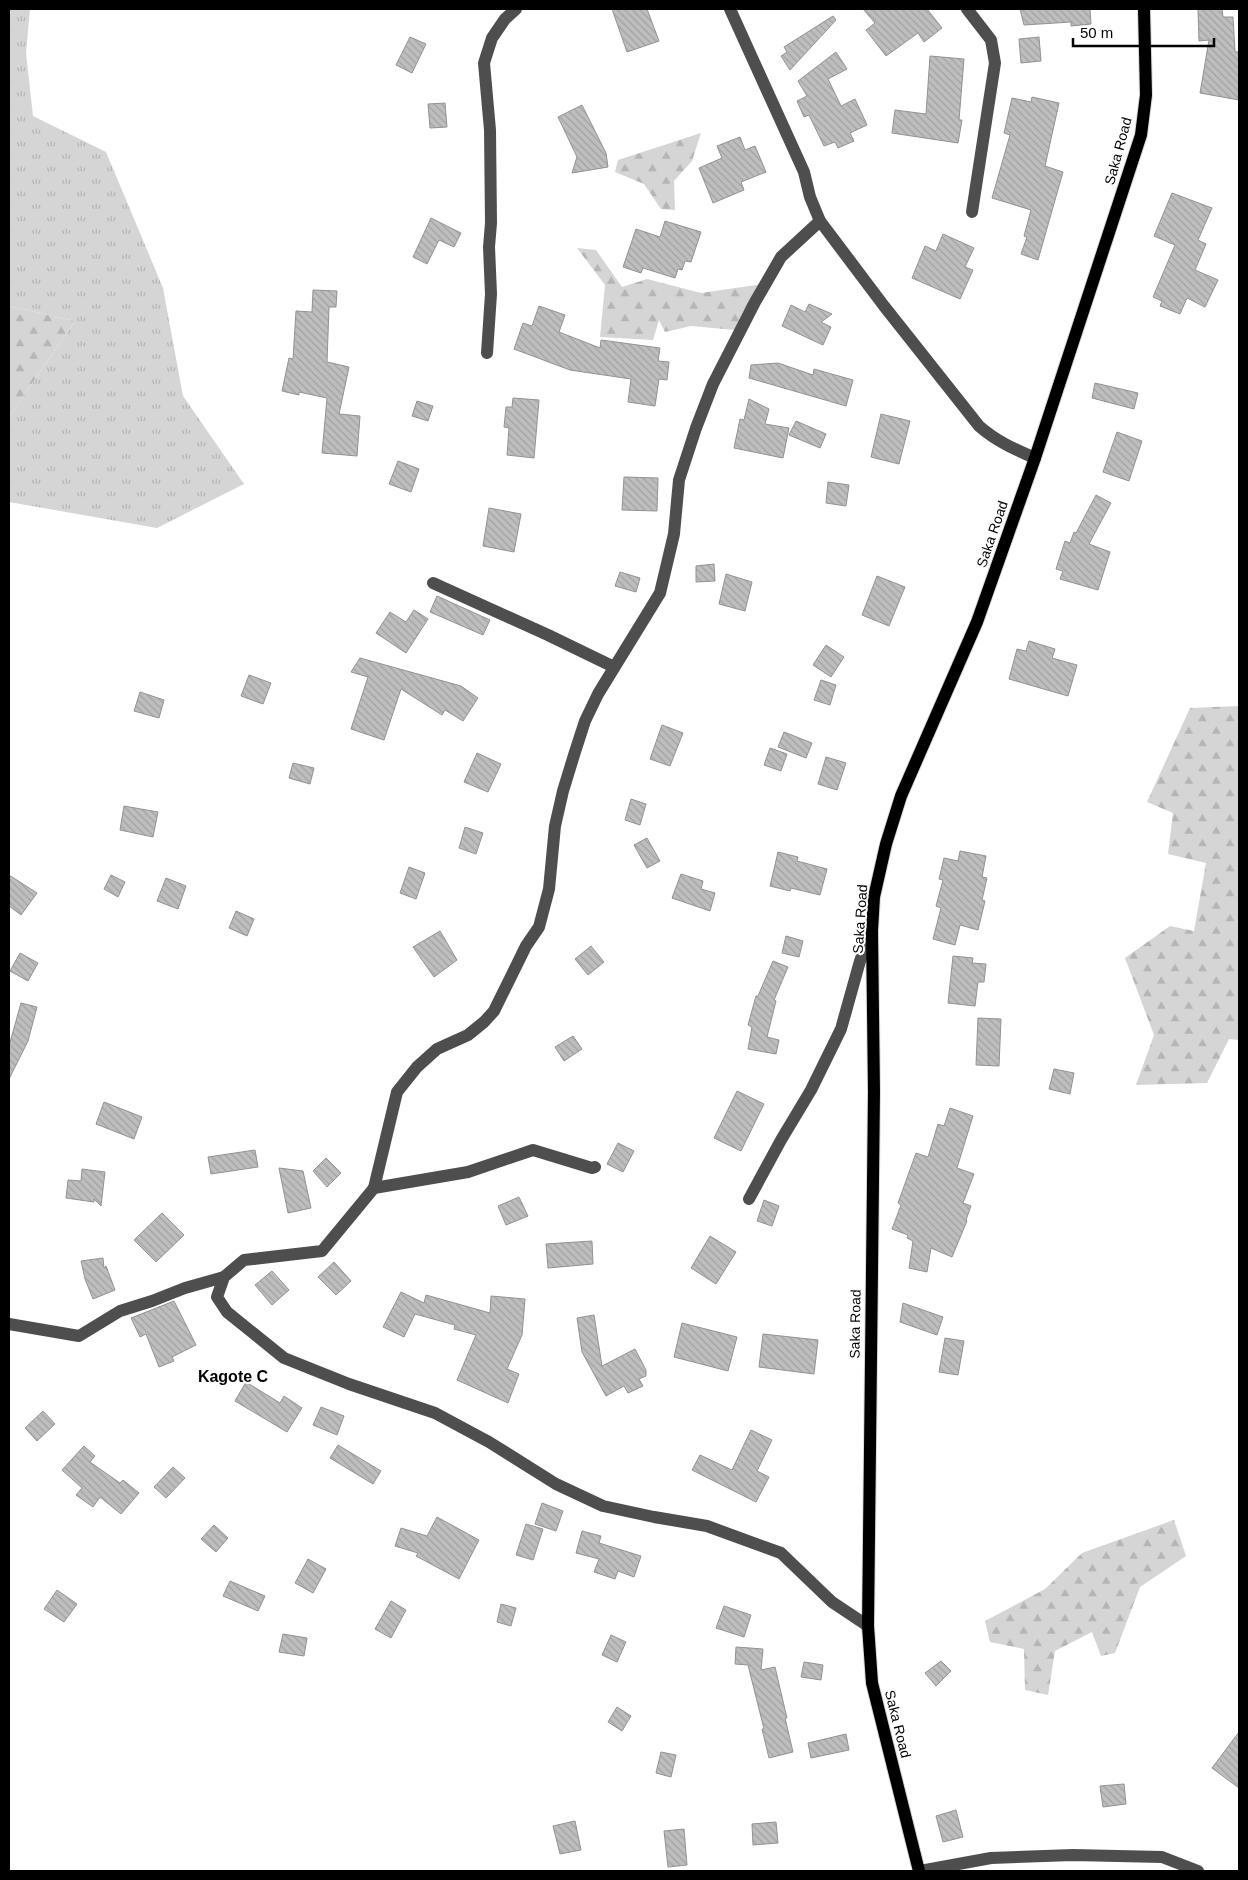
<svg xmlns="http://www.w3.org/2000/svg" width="1248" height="1880" font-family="Helvetica,sans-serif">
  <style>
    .grass { fill: url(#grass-tufts) }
    .forest { fill: url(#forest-firs) }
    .building { fill: url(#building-back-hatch); stroke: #929292 }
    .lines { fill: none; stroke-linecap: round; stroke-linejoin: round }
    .major-casing { stroke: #dbdbdb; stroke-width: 14 }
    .minor { stroke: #4e4e4e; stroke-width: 12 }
    .major { stroke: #000; stroke-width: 12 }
    .labels { text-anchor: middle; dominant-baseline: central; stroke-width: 4; stroke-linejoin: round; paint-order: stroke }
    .street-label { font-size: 14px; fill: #000; stroke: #fff }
    .quarter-label { font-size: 16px; font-weight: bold; fill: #000; stroke: #fff }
  </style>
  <defs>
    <pattern id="grass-tufts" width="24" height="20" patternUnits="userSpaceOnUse" patternTransform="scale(1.25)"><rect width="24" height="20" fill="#d5d5d5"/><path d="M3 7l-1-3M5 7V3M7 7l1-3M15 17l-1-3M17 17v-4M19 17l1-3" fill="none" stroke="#b5b5b5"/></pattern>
    <pattern id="forest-firs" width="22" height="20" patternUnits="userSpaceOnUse" patternTransform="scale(1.25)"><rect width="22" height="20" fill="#d5d5d5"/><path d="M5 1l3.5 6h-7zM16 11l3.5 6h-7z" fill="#b5b5b5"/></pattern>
    <pattern id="building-back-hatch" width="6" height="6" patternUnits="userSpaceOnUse" patternTransform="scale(1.25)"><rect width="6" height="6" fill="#bebebe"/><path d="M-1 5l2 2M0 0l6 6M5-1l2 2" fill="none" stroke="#a2a2a2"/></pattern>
  </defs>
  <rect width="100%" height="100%" fill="#fff"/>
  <path class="grass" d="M9,9H30L26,53L33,116L106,152L163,288L183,396L244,484L157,528L9,502V417L75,321L9,306Z"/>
  <g class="forest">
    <path d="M701,133L692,161L674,181L675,210L661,209L644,184L615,172L618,160Z"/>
    <path d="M577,248L596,250L622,287L647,279L701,293L763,284L735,330L691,326L665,332L659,320L653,340L600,337L605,285Z"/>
    <path d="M9,306L75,321L9,417Z"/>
    <path d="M1239,706V1040L1229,1039L1207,1083L1136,1085L1154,1035L1125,958L1170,926L1194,931L1206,863L1168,854L1173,813L1147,802L1190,708Z"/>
    <path d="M1174,1520L1186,1556L1140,1587L1115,1653L1101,1656L1092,1632L1055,1651L1048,1695L1025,1690L1024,1649L990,1642L985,1621L1045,1589L1082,1553Z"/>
  </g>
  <g class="building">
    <path d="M612,9H647L659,41L627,52Z"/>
    <path d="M863,9H927L942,28L924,42L918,33L886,56L866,30L875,23Z"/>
    <path d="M1020,9H1090L1091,24L1071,26V22L1024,25Z"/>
    <path d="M1198,9H1222L1223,17H1233L1235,52H1239V100L1200,93L1209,40L1199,41Z"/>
    <path d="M833,16L836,20L790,70L781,56L787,52L784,47Z"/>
    <path d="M410,37L426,44L412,73L396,65Z"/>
    <path d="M1039,37L1041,61L1021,63L1019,39Z"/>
    <path d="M836,52L847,69L828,79L841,106L855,99L867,125L850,133L854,141L838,148L835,142L824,146L809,115L804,117L797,101L807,96L798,81Z"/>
    <path d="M930,56L964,59L959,120H962L958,143L892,133L895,110L926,114Z"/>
    <path d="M1032,97L1059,103L1045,166L1063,172L1038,260L1021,254L1027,237L1024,236L1031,210L992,198L1010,135L1004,133L1012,98L1031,102Z"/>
    <path d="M445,103L447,127L430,128L428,104Z"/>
    <path d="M582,105L606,153L608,167L572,173L577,157L558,117Z"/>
    <path d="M740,137L745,150L755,146L766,172L741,182L744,190L713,203L699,168L722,158L717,146Z"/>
    <path d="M1172,193L1212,208L1198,240L1206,244L1195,270L1218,280L1205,307L1187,298L1180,314L1160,306L1162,301L1153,297L1175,245L1154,236Z"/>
    <path d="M431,218L461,233L454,247L439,240L427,264L413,257Z"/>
    <path d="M665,221L701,232L691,262L685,261L682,270L678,269L675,278L643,268L641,273L623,267L636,229L660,237Z"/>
    <path d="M943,234L974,248L965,267L973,270L960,299L912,278L925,246L936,251Z"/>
    <path d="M313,290L337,291L336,307H329L327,362L349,367L339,414L360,416L357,456L322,453L327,398L299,392V395L282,391L289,358L293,359L296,311L312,312Z"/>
    <path d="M809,304L832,314L821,322L831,327L823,345L782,326L791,305L805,312Z"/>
    <path d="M539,306L565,315L559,332L600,348L601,340L660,348L658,361L669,362L667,380L659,379L655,406L628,402L631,379L570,370L514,349L523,323L532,326Z"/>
    <path d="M778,363L813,375L814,369L853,380L846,406L749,378L751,365Z"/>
    <path d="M1095,383L1138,393L1134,409L1092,398Z"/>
    <path d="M513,398L539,400L534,458L507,455L509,428L504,427L506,407H512Z"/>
    <path d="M749,399L769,409L765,424L789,428L783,458L734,448L740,419L744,420Z"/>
    <path d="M417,401L433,406L428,421L412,416Z"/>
    <path d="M881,414L910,421L899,464L871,457Z"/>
    <path d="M796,421L826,434L820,448L789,435Z"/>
    <path d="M1117,432L1142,441L1129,481L1103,472Z"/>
    <path d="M398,461L419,469L411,492L389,484Z"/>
    <path d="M624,477L658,478L657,511L622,510Z"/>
    <path d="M828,482L849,485L846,506L826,503Z"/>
    <path d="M1096,495L1111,503L1089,544L1110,552L1098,590L1060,579L1063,571L1056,569L1065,541L1070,543L1074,532L1076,533Z"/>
    <path d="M489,508L521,514L514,552L483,546Z"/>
    <path d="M714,564L715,581L696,582V566Z"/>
    <path d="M620,572L640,578L636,592L615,586Z"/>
    <path d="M726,574L752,582L745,611L719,604Z"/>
    <path d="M877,576L905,587L889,626L862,615Z"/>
    <path d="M437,596L490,620L483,635L430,612Z"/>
    <path d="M414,610L428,619L406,653L376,633L390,612L406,622Z"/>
    <path d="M1029,641L1055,649L1052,658L1077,665L1068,696L1009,679L1017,649L1026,651Z"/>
    <path d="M826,645L844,657L831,677L813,665Z"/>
    <path d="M360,658L461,686L478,698L463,721L445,710L442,715L401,689L384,740L351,729L368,677L351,672Z"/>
    <path d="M249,675L271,683L263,704L241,696Z"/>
    <path d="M821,680L836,685L830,705L814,700Z"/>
    <path d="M140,692L164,700L159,718L134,711Z"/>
    <path d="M662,725L683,733L670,766L650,759Z"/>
    <path d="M784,732L812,743L806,758L778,747Z"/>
    <path d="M770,748L787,754L781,771L764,765Z"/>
    <path d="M477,753L501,764L488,792L464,782Z"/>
    <path d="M826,757L846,763L837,790L818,784Z"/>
    <path d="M293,763L314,768L310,784L289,778Z"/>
    <path d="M631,799L646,804L640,825L625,820Z"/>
    <path d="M124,806L158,812L153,837L120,830Z"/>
    <path d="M465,827L483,833L476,854L459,848Z"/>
    <path d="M647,838L660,861L647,868L634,845Z"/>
    <path d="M960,851L986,856L982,877L987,878L982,900L985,901L978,930L960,925L955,945L933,939L941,908L936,906L943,880L939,879L944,858L958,861Z"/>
    <path d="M778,852L798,857L797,861L827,869L820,895L791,888L790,891L770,886Z"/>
    <path d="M409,867L425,873L416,899L400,893Z"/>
    <path d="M681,874L703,881L701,889L715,893L710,911L672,898Z"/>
    <path d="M9,875L37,893L21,915L9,906Z"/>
    <path d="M111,875L125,882L118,897L104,889Z"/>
    <path d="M166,878L186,886L178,909L157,901Z"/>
    <path d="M236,911L254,919L247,936L229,928Z"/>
    <path d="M440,931L457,960L434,977L413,947Z"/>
    <path d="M786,936L803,941L799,957L782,953Z"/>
    <path d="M591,946L604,962L588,975L575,959Z"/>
    <path d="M20,953L38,963L28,981L10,971Z"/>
    <path d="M953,956L973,958L972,963L986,964L984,982H978L975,1006L948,1003Z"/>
    <path d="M773,961L788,967L774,1000L776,1001L767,1037L779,1040L776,1054L748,1049L752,1027L748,1025L756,996H758Z"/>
    <path d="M21,1003L37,1007L28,1041L9,1079V1046Z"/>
    <path d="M978,1018L1001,1019L999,1066L976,1065Z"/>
    <path d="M573,1036L582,1049L564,1061L555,1047Z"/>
    <path d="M1054,1069L1074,1073L1070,1094L1049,1089Z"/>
    <path d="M737,1091L764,1104L741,1151L714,1138Z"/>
    <path d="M104,1102L142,1117L134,1139L96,1124Z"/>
    <path d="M950,1108L973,1116L957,1168L974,1174L963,1203L971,1206L966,1220L967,1221L952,1257L931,1248L927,1272L909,1268L913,1241L907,1238L908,1235L892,1229L901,1205L898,1203L916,1153L928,1157L938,1124L944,1126Z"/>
    <path d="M618,1143L634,1151L623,1172L607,1164Z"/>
    <path d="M255,1150L258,1167L211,1174L208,1157Z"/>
    <path d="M326,1158L341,1173L327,1187L313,1171Z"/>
    <path d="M279,1168L303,1171L311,1208L288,1213Z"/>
    <path d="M82,1169L105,1172L101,1206L94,1199V1202L66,1198L68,1180L81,1181Z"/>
    <path d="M519,1197L528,1216L506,1225L498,1206Z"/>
    <path d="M764,1200L779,1206L772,1226L757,1221Z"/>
    <path d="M162,1213L184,1235L156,1262L134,1240Z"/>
    <path d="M710,1236L736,1252L716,1284L691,1268Z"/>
    <path d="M592,1241L593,1264L548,1268L546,1244Z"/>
    <path d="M103,1258L104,1268L106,1266L115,1290L93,1299L85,1279L81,1261Z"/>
    <path d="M334,1262L351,1281L336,1295L318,1277Z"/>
    <path d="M272,1271L289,1290L272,1305L255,1285Z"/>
    <path d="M401,1292L424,1303L426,1295L490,1313L491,1296L525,1299L522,1335L507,1369L519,1374L508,1403L457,1380L476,1335L454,1329L455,1325L415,1314L404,1337L383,1327Z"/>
    <path d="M174,1301L196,1345L172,1357L174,1361L159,1367L146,1334L140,1337L131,1318Z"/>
    <path d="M903,1303L943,1317L937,1335L900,1322Z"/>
    <path d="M594,1315L602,1366L635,1349L646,1370V1376L639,1379L643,1386L628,1393L624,1386L606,1396L582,1352L577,1318Z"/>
    <path d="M682,1323L737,1337L728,1371L674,1357Z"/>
    <path d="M763,1334L818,1340L814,1374L759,1367Z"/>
    <path d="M945,1338L964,1341L958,1375L939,1372Z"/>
    <path d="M246,1382L280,1403L284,1396L302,1408L287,1432L235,1401Z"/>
    <path d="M321,1407L344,1416L337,1435L313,1425Z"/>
    <path d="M43,1411L55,1424L37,1441L25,1428Z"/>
    <path d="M751,1430L772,1440L757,1471L769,1477L756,1502L692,1470L700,1455L732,1470Z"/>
    <path d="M338,1445L381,1471L373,1484L330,1458Z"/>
    <path d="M84,1446L95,1456L90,1462L120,1483L123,1480L139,1493L121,1514L100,1497L93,1507L76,1495L82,1488L62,1470Z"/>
    <path d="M173,1467L185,1478L166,1498L154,1487Z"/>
    <path d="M542,1503L563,1511L556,1531L535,1524Z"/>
    <path d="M437,1517L479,1540L459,1579L416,1556L418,1553L395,1546L401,1528L427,1536Z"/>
    <path d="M526,1524L543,1529L533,1560L516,1555Z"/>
    <path d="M214,1525L228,1538L216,1552L201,1539Z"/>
    <path d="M582,1531L601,1536L599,1543L641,1556L634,1577L618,1571L615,1579L594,1572L599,1559L576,1553Z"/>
    <path d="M308,1559L326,1569L313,1593L295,1583Z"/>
    <path d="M230,1581L265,1596L258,1611L223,1596Z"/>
    <path d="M57,1590L77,1604L64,1622L44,1609Z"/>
    <path d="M391,1601L406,1610L391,1638L375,1629Z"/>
    <path d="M501,1604L516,1608L511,1626L497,1622Z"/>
    <path d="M724,1606L751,1615L744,1637L716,1628Z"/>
    <path d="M283,1634L307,1638L304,1656L279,1652Z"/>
    <path d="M611,1635L626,1642L617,1662L602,1655Z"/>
    <path d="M736,1647L763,1649L761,1670L775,1667L787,1718H785L793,1752L769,1758L762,1729H764L748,1665L735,1664Z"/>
    <path d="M941,1661L951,1671L936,1686L925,1673Z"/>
    <path d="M804,1662L823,1665L821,1680L801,1677Z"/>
    <path d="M617,1707L631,1716L622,1731L608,1722Z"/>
    <path d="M1239,1732V1788L1212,1768Z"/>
    <path d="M846,1734L849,1750L811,1758L808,1743Z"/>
    <path d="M661,1752L676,1755L671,1777L656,1773Z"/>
    <path d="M1124,1784L1126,1804L1103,1807L1100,1786Z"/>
    <path d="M956,1810L963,1837L943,1842L936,1816Z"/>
    <path d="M575,1821L581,1850L560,1854L553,1826Z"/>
    <path d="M776,1822L778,1843L753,1845L752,1824Z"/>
    <path d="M684,1829L687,1865L668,1867L664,1831Z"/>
  </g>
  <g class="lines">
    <defs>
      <path id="major" d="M919,1871L872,1683L868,1626L874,1092L872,931L874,897L886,844L901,796L977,622L1035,458L1141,135L1146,95L1144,9"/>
    </defs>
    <use href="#major" class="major-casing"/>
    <g class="minor">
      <path d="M730,9L804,172L810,197L820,221L884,306L979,426C996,441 1014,449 1035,458"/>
      <path d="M967,9L991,40L995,63L972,212"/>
      <path d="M487,353L491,294L489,247L491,223L490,130L484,63L492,38L505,19L516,9"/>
      <path d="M433,583L548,635L614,667"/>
      <path d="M595,1167L592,1168L533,1150L468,1172L374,1188L322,1251L244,1260L224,1277L217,1297L227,1312L284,1358L349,1384L435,1413L489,1442L556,1484L603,1506L654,1517L707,1526L781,1553L832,1602L868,1626"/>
      <path d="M374,1188L397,1092L417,1067L437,1049L468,1035L484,1022L494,1011L526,946L539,927L549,889L555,826L563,791L574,755L585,721L598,694L660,593L674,534L679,480L696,428L713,384L755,302L781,257L820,221"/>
      <path d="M749,1199L781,1140L811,1090L841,1029L860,961L872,931"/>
      <path d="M9,1324L79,1336L120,1311L152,1301L185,1288L224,1277"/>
      <path d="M920,1871L991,1858L1073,1855L1162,1857L1198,1871"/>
    </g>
    <use href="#major" class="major"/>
  </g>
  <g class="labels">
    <g class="street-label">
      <text transform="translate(1118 151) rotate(-75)">Saka Road</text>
      <text transform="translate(992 534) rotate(-71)">Saka Road</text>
      <text transform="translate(860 919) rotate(-86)">Saka Road</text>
      <text transform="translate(855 1324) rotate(-89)">Saka Road</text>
      <text transform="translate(898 1724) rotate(76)">Saka Road</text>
    </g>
    <g class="quarter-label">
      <text x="233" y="1376">Kagote C</text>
    </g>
  </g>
  <rect width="1248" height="1880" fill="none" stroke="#000000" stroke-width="20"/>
  <path d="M1073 38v8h141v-8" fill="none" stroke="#000000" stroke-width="2.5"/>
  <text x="1080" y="38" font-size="15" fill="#000000" stroke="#ffffff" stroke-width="4" paint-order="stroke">50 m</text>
</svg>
